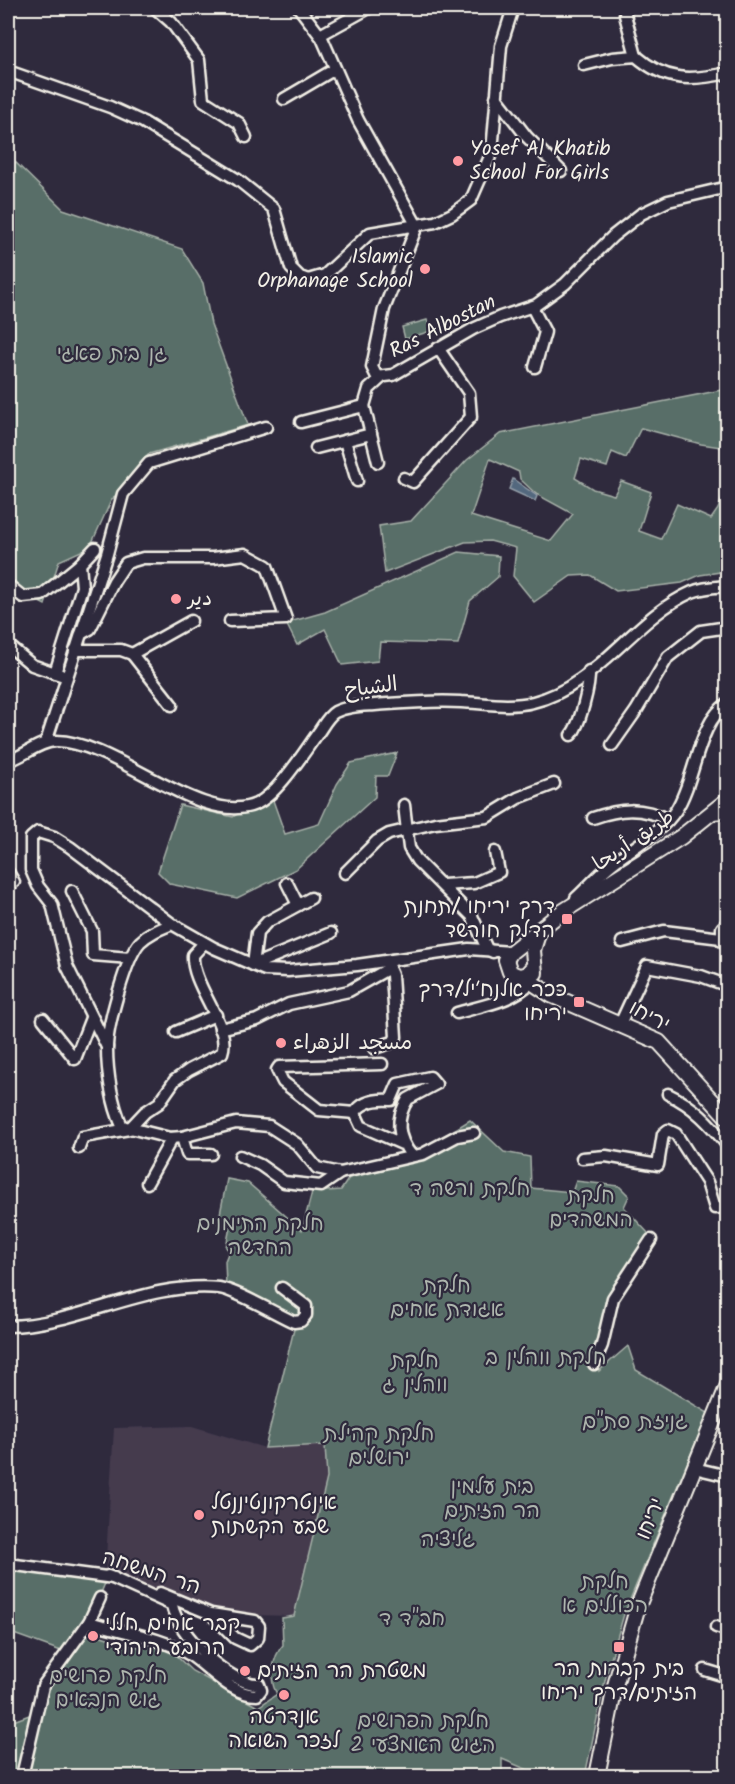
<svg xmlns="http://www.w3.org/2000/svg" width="735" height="1784" font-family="Kalam,'Playpen Sans Arabic','Playpen Sans Hebrew',sans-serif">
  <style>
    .built { fill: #443a4e }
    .green { fill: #596e67; stroke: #a6b0a8; stroke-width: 1.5; fill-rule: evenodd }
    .water { fill: #53677e; stroke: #939ea8; stroke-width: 1.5 }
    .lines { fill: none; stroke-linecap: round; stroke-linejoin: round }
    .minor-casing { stroke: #f4f1e8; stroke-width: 15 }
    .major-casing { stroke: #f4f1e8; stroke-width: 18 }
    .minor { stroke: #2f2a3d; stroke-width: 10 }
    .major { stroke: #2f2a3d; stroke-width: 14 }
    .poi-dot { fill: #ff9aa2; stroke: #2f2a3d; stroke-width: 2 }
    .labels { text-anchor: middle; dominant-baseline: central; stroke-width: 4.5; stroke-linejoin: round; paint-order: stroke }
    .poi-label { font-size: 21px; fill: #f4f1e8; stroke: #2f2a3d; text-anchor: start }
    .street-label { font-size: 21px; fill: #f4f1e8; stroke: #2f2a3d }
    .park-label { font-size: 21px; fill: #aeb6ae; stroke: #2f2a3d }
  </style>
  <rect width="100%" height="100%" fill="#2f2a3d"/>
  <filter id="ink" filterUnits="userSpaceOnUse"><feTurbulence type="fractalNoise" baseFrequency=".0167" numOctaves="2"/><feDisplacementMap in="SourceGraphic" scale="12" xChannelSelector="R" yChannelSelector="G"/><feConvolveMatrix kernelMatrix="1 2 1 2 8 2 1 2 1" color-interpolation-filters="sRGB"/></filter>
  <g filter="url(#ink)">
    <path class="built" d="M192,1426L265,1448L325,1444L327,1478L294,1616L250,1615L216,1607V1609L105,1574L114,1428Z"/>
    <g class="green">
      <path d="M8,155L63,209L182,249L203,283L211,324L248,425L149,454L111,501L90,547L59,561L45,605L8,586Z"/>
      <path d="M427,320L431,331L405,339L402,327Z"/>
      <path d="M727,389V448L701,444L641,428L626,458L612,452L607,467L581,459L575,478L593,489L614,495L621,481L651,492L639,531L661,539L677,504L711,519L718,509L727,485V571L700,575L682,583L616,591L590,575L571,576L534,602L513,576L516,548L490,541L465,542L385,573L379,526L411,521L467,460L500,434ZM490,459L519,472L520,479L536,494L573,514L551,541L471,516Z"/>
      <path d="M459,552L499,556L498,577L470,601L458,644L380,642L378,661L342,665L325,629L297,645L286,623L325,612Z"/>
      <path d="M397,753L388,776H376L375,797L296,869L237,898L170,884L158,872L180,805L233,817L270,792L285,834L319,824L337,784L351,763Z"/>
      <path d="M470,1120L504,1152L530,1157L531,1188L572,1192L576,1181L619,1186L629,1196L624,1207L650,1235C620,1280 592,1313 599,1371L628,1346L636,1370L708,1413L624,1614L606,1676L585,1776H542L502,1759V1776H25L48,1686L86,1631L135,1647L153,1645L172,1652L192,1671L258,1707L277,1694C268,1680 273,1656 283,1645L282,1618L294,1616L327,1478L325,1445L265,1448L295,1325L226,1285L225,1261L229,1251L226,1247L230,1227L218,1224L227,1179L248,1183L302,1230L312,1192L341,1190L349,1178L427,1156L441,1138Z"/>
      <path d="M15,1566L108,1576L89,1622L64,1652L8,1632V1585Z"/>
      <path d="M32,1714L20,1776H8V1723Z"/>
    </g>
    <path class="water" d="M513,479L537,496L535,501L509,489Z"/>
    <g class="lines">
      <defs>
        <g id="minor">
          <path d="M155,8L171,22L199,60L203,100L239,123L246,137"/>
          <path d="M299,8L322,38L358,120L417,226"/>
          <path d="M626,8L625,15L636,56"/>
          <path d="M320,35L369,8"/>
          <path d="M584,65L612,58L636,56C666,82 690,81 728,73"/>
          <path d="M8,71L110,107L143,122L238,180L274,209L291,268L300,277L308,280L325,275L370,233L435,222L452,214L471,200L492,152L501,46L513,8"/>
          <path d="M496,97L527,137L561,171"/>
          <path d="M284,99L335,69"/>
          <path d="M417,226L384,309L372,367L377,377L393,375L473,329L500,317L536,305L565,284L613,236L641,214L668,201L728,187"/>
          <path d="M532,307L545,332L535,367"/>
          <path d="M364,406L378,462"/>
          <path d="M301,422L364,406L369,389L381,378"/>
          <path d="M345,441L357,481"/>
          <path d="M316,448L371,434"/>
          <path d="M404,478L413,482L471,417L469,393L438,348"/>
          <path d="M80,564L95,548"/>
          <path d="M8,585L23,597L42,595L80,564L82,587L55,673"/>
          <path d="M81,634L90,629L114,581L126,563L143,558H213L245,554L267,566L286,619L230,621"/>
          <path d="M8,645L32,665L61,675"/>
          <path d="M75,650H121L132,654L191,621"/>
          <path d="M132,654L172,705"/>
          <path d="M571,735C580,725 590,685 589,671"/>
          <path d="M46,742L107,554L123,494L149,463L266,427"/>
          <path d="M612,745L636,711L668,657L701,631L728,627"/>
          <path d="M8,761C24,756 40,741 57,741C116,742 202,828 256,804C278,794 304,752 318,733C323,726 328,716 335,712C347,706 361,706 375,705C403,703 432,700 461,702C484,703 510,708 533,702C597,687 633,618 692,592C703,587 716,587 728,586"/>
          <path d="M404,805L409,848L417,861L472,916L487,949L493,952"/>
          <path d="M710,814L728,813"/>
          <path d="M593,818C619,809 642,806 668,820"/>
          <path d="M8,872L14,882L8,883"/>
          <path d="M345,873L377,841L389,834L435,823L487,817L518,798L554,784"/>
          <path d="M287,883L298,905"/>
          <path d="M443,885L474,883L499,872L495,852"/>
          <path d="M72,891L92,931L93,955L130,958"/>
          <path d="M311,898L267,922L257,933L253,965L331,933"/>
          <path d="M576,898C588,887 599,874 613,863C634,846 661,833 676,810C696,779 697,723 728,703"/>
          <path d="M728,922L722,928V941L728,944"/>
          <path d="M172,924C160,929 149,933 140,942C126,957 107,1027 107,1048C107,1073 112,1104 122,1126L170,1138L182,1137L236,1123L269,1126L297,1144L317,1168L340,1173L423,1154L457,1136L474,1133"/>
          <path d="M622,942L664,931L721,938"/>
          <path d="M457,1013C481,1006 514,1001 531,982"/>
          <path d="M43,1019L75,1059L91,1018"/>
          <path d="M620,1024L647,966L701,976L728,986"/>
          <path d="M220,1029L257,1020L289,1004L349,991L386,970L392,960"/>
          <path d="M176,1032L216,1015"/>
          <path d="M107,1047L67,966L52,904L38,886L31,870V838L38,832L54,837L70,847L172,924L214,948L265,970L288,971L357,965L469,949L511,952"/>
          <path d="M374,1048L393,1042L396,1037L392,975L389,968"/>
          <path d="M668,1094C694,1106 710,1124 728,1146"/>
          <path d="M355,1113L319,1110L283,1082L277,1070L279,1067L382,1064"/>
          <path d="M182,1137L187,1154H211"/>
          <path d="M402,1144L361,1126L355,1113C362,1101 377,1099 391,1100L398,1084L430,1077L436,1084L408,1099C395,1119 397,1138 412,1156"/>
          <path d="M79,1148L83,1137L129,1129L145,1112L159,1103L175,1080L189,1070L222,1053C232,1026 191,986 193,955L204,943"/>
          <path d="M240,1156L260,1165L284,1182L321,1186L340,1173"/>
          <path d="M582,1158L606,1156L658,1165L663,1134L668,1130L676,1134L707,1182L715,1208L728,1207"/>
          <path d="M147,1183L172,1138"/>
          <path d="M8,1326C79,1325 146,1281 219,1288C236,1290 276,1314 294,1322L301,1321L306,1315V1306L282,1288"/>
          <path d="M594,1364L602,1345L613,1298L651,1240"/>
          <path d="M694,1468L728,1476"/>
          <path d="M8,1564L114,1578"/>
          <path d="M160,1593L211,1614L255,1621L259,1626L258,1638L250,1645L235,1638L211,1614"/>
          <path d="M89,1622C122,1632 162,1637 190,1655C210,1668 231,1695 257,1695L261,1690L259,1684C230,1686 176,1632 172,1605L108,1576"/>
          <path d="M716,1627L728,1631"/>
          <path d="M705,1670L728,1677"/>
          <path d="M22,1776L43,1686L89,1622L100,1598"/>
        </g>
        <g id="major">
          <path d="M534,966L526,975L518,976L510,972L506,960L511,952L562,912L681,837L726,801"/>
          <path d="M535,973L533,950L539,931"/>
          <path d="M522,976L551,995L659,1042L728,1118"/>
          <path d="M597,1776L616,1682L638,1606L728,1385"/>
        </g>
      </defs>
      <use href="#minor" class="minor-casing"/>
      <use href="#major" class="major-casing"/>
      <use href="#minor" class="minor"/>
      <use href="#major" class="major"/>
    </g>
  </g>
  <g class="poi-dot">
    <circle cx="458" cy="161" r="6"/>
    <circle cx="425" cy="269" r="6"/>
    <circle cx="176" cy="599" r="6"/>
    <rect x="561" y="913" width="12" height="12" rx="3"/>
    <rect x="573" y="996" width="12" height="12" rx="3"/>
    <circle cx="281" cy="1043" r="6"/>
    <circle cx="199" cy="1515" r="6"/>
    <circle cx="93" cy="1636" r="6"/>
    <rect x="613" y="1641" width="12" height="12" rx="3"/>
    <circle cx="245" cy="1671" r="6"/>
    <circle cx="284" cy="1695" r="6"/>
  </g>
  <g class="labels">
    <g class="poi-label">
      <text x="470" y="149">Yosef Al Khatib<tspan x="470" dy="24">School For Girls</tspan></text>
      <text x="413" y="257" text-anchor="end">Islamic<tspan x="413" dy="24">Orphanage School</tspan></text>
      <text x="188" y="599">دير</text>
      <text x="555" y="907" text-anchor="end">דרך יריחו /תחנת<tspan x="555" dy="24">הדלק חורשד</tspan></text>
      <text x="567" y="990" text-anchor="end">ככר אלנח׳יל/דרך<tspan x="567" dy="24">יריחו</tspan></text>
      <text x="293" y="1043">مسجد الزهراء</text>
      <text x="211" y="1503">אינטרקונטיננטל<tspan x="211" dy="24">שבע הקשתות</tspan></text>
      <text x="105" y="1624">קבר אחים חללי<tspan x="105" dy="24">הרובע היהודי</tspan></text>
      <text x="619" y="1669" text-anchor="middle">בית קברות הר<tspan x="619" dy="24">הזיתים/דרך יריחו</tspan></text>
      <text x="257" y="1671">משטרת הר הזיתים</text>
      <text x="284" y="1717" text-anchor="middle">אנדרטה<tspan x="284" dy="24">לזכר השואה</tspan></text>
    </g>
    <g class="street-label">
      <text transform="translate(443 327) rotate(-27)">Ras Albostan</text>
      <text transform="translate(371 688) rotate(-7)">الشياح</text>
      <text transform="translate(634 841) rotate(-34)">طريق أريحا</text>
      <text transform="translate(649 1017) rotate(28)">יריחו</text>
      <text transform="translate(651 1519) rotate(-68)">יריחו</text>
      <text transform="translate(151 1573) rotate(18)">הר המשחה</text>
    </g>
    <g class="park-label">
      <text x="112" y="354">גן בית פאגי</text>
      <text x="470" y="1189">חלקת ורשה ד</text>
      <text x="591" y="1196">חלקת<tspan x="591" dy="24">המשהדים</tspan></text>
      <text x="260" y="1224">חלקת התימנים<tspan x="260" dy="24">החדשה</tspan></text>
      <text x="447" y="1286">חלקת<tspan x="447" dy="24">אגודת אחים</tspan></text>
      <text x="546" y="1358">חלקת ווהלין ב</text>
      <text x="415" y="1361">חלקת<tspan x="415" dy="24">ווהלין ג</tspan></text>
      <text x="635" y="1422">גניזת סת"ם</text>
      <text x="379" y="1434">חלקת קהילת<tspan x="379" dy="24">ירושלים</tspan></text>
      <text x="492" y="1487">בית עלמין<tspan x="492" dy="24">הר הזיתים</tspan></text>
      <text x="448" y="1540">גליציה</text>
      <text x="605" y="1582">חלקת<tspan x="605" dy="24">הכוללים א</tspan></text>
      <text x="412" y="1619">חב"ד ד</text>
      <text x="108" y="1676">חלקת פרושים<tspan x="108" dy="24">גוש הנבאים</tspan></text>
      <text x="423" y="1721">חלקת הפרושים<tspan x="423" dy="24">הגוש האמצעי 2</tspan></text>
    </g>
  </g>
  <rect width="735" height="1784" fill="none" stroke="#2f2a3d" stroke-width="30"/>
  <rect x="15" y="15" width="705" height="1754" fill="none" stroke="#f4f1e8" stroke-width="2" filter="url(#ink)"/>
</svg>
